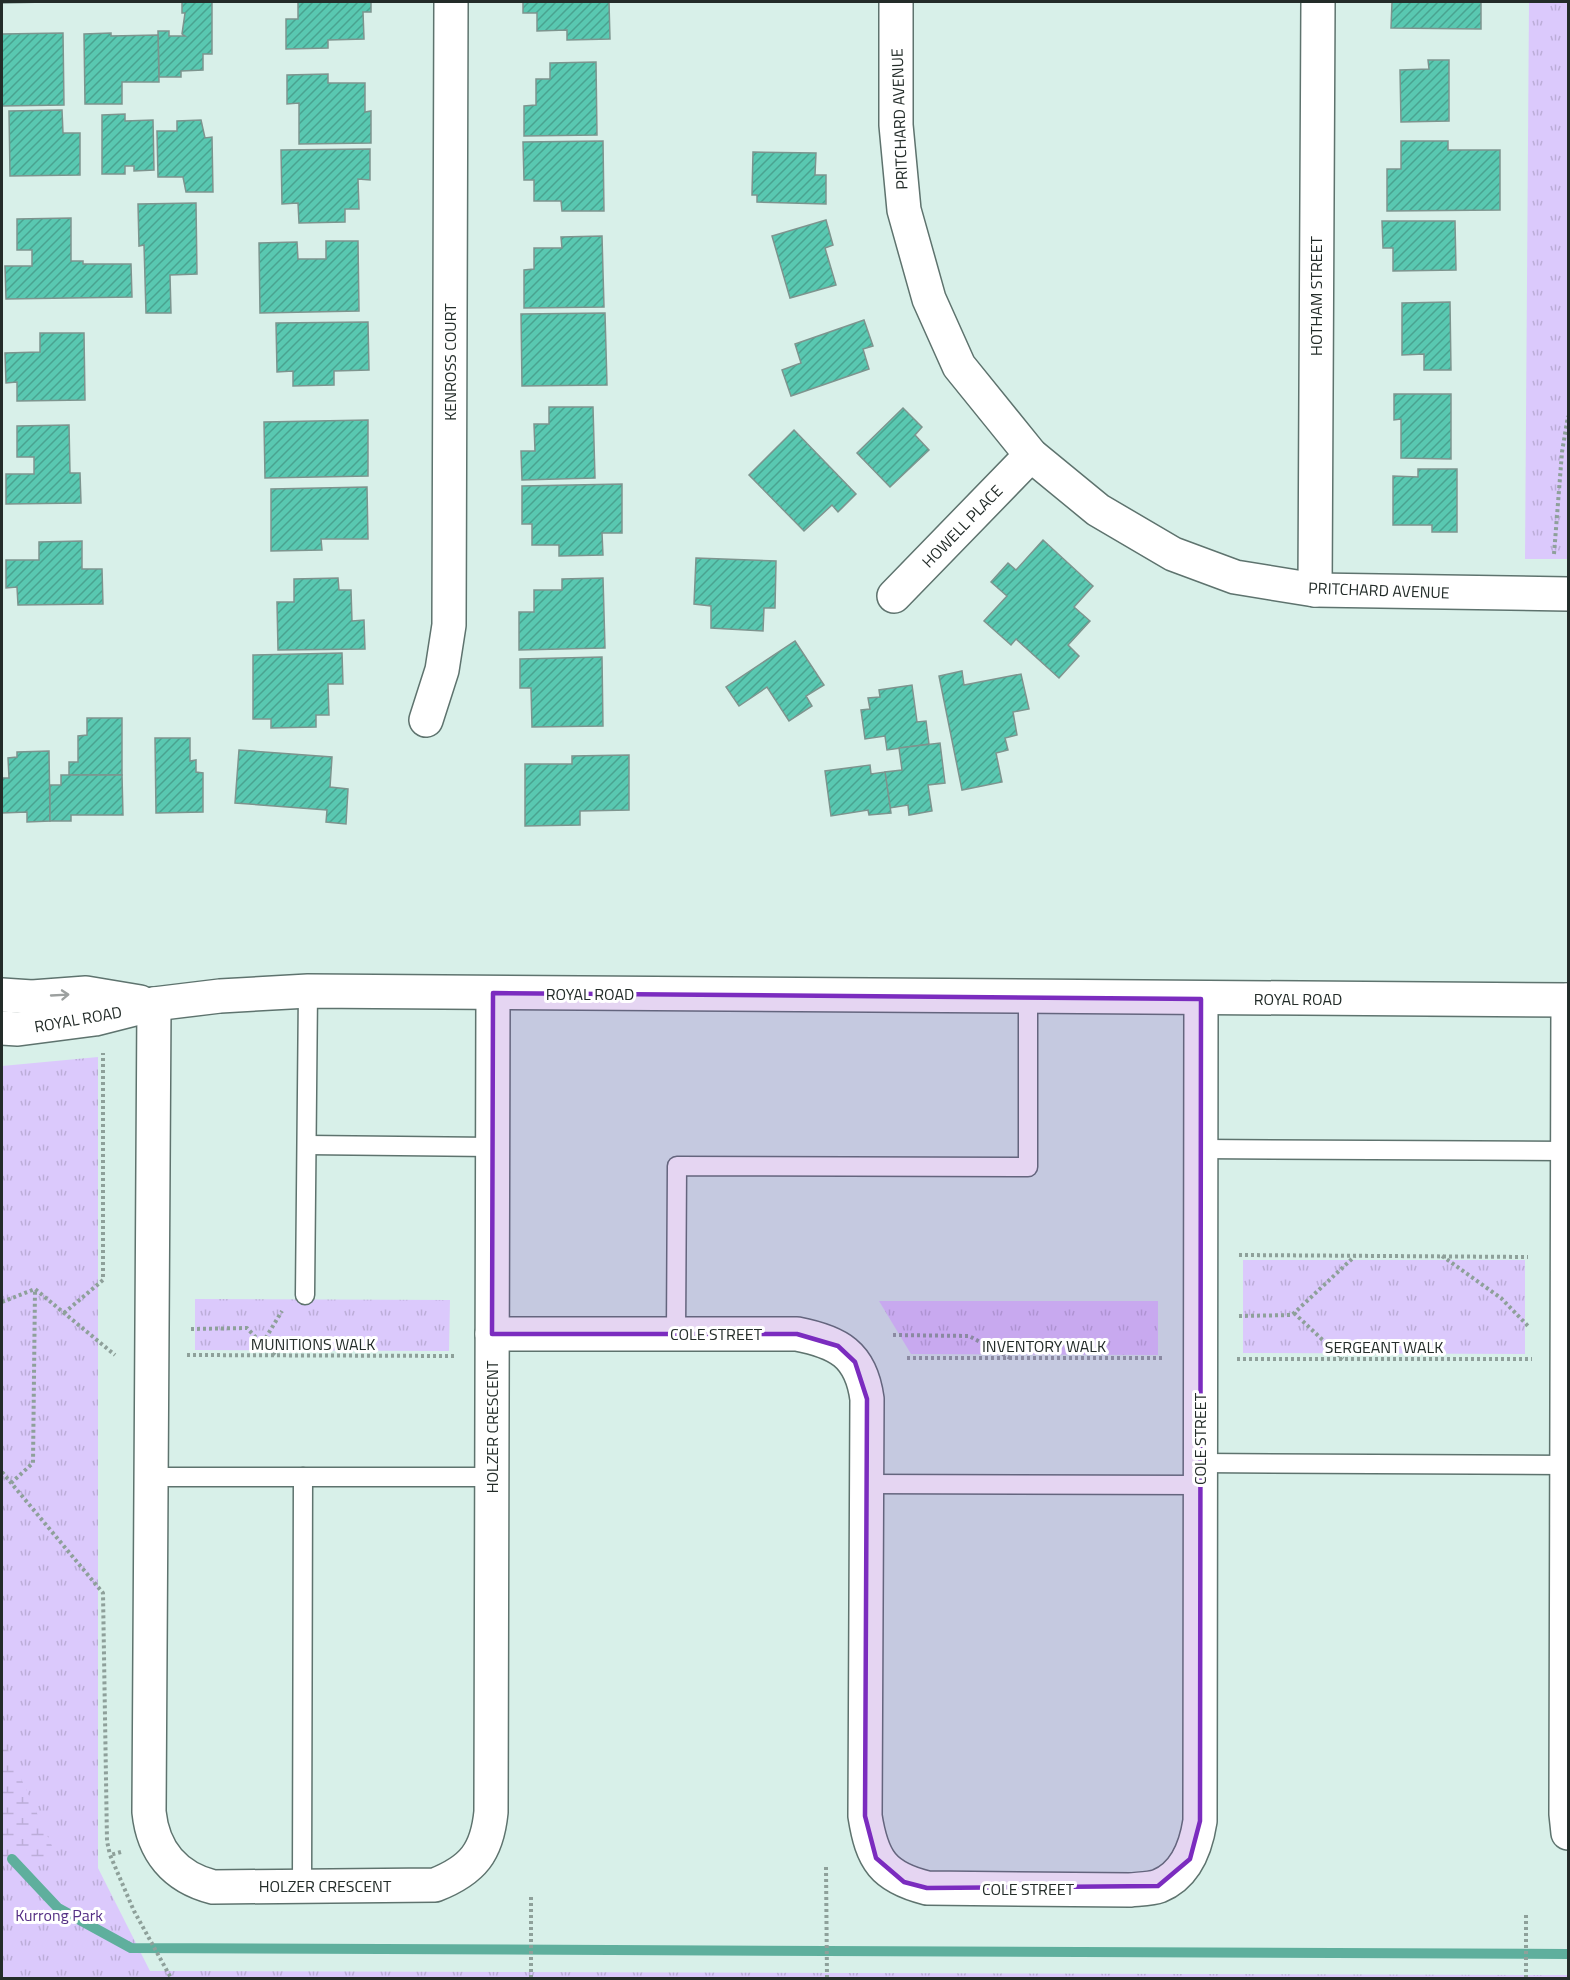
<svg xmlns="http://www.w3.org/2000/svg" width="1570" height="1980" viewBox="0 0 1570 1980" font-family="'Titillium Web',sans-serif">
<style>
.grass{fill:url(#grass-tufts)}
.wetland{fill:url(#wetland-marsh)}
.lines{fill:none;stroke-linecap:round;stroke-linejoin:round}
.stream{stroke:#5faf9d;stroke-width:10}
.building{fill:url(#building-hatch);stroke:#7d948e;stroke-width:1.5}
.service-casing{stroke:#5e736e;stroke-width:21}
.minor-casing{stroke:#5e736e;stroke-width:36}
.path{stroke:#8ea09a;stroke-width:4;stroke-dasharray:3 3;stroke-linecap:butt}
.service{stroke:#fff;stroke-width:18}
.minor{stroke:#fff;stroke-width:33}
.oneway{stroke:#9ca09f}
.marked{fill:#7b2cbf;fill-opacity:0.2;stroke:#7b2cbf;stroke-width:4.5;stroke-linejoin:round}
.labels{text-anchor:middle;stroke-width:6;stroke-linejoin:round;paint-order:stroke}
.street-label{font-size:16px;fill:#232c29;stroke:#fff}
.park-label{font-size:16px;fill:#553085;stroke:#fff}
</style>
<defs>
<pattern id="grass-tufts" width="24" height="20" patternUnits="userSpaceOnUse" patternTransform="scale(1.5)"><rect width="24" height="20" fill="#dbc9fc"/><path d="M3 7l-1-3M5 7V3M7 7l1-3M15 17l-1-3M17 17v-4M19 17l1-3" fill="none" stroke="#bcadd8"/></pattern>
<pattern id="wetland-marsh" width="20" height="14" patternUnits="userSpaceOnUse" patternTransform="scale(1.5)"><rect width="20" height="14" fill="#dbc9fc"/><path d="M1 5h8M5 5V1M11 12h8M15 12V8" fill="none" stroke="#bcadd8"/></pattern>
<pattern id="building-hatch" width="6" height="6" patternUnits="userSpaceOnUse" patternTransform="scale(1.5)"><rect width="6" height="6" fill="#59c8b1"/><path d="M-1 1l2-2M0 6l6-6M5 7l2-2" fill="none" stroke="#49a390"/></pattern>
</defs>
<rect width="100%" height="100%" fill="#d8f0e9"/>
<g class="grass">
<path d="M1529,2h39v557h-43z"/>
<path d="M98,1057v811l52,103 1418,4v3h-1566v-912z"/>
<path d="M1243,1260h282v94l-282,-1z"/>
<path d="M195,1299l255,1 -1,51 -254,-1z"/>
<path d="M879,1301h279v54l-247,-1z"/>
</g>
<path class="wetland" d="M2,1737l56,122h-56z"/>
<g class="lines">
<path class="stream" d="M12,1859l46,49 73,40 1437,6"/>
</g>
<g class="building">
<path d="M2,2h44l-44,1z"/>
<path d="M182,2h30v52h-9v16l-22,1v6h-22l-1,-46h11v5h16l-3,-2 3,-21h-3z"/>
<path d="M298,2h73v10h-8l1,27 -36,1v8l-42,1v-30h12z"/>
<path d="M523,2h86l1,37 -43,1v-10l-30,1v-18h-14z"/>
<path d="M1392,2h89v27l-90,-1z"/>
<path d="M63,33l1,72 -62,1v-72z"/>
<path d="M111,33v3l47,-1 1,47h-37v22h-37l-1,-70z"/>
<path d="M1428,60h21v61l-48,1 -1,-52 29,-1z"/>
<path d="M596,62l1,73 -73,1v-30l12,-1v-26h14v-16z"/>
<path d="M328,74v9h37v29l6,-1v32l-72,1v-41l-12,1v-29z"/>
<path d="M62,110l1,23h17v42l-70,1 -1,-65z"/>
<path d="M125,114v7l28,-1 1,50 -20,1v-5h-9v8h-23v-59z"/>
<path d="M201,120l4,18 7,-1 1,55h-27l-3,-15h-25l-1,-46h20v-10z"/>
<path d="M603,141l1,70h-42l-1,-10h-27v-21h-10l-1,-38z"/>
<path d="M1401,141h47v9h52v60l-113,1v-42h14z"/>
<path d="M370,149v31l-12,-1 1,30h-14v13l-46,1 -1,-20 -16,1 -1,-54z"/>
<path d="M753,152l63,1 -1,22h11v29l-69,-2v-7h-5z"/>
<path d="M196,203l1,71 -27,1 1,38h-25l-2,-68 -5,1 -1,-42z"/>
<path d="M71,218v43h12v3h48l1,33 -126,2 -1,-33h27v-16h-15v-31z"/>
<path d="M826,220l7,25 -8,3 11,37 -46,13 -18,-62z"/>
<path d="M1382,221h73l1,49 -63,1v-23h-10z"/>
<path d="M602,236l2,71 -80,1v-38l10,-1v-21h28l-1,-11z"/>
<path d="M326,241h32l1,70 -99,2 -1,-70 38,-1 1,17h28z"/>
<path d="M1450,302l1,68h-27v-16l-22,1v-52z"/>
<path d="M605,313l2,72 -85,1 -1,-72z"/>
<path d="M864,320l9,26 -10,3 6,20 -78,27 -9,-26 19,-7 -6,-19z"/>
<path d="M368,322l1,48 -35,1v14l-41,1v-15l-16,1 -1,-49z"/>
<path d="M40,333h44l1,67 -68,1v-19l-11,1 -1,-30 35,-1z"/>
<path d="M1394,394h57v65l-50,-1v-39l-7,1z"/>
<path d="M549,407h44l2,71 -73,2 -1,-29h14l-1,-27h15z"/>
<path d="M903,408l19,19 -7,8 14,15 -39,37 -33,-34z"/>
<path d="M368,420v56l-103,2 -1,-56z"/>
<path d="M69,425l1,48h10l1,30 -75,1v-30h28v-17h-17v-31z"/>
<path d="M794,430l62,64 -18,18 -6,-7 -28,26 -55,-56z"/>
<path d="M1418,469h39v63h-25v-7h-39v-49l25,1z"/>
<path d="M622,484v49h-20l1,22 -44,1v-11h-27v-21h-10v-38z"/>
<path d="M367,487l1,52h-47l1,11 -51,1v-62z"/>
<path d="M1043,540l50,46 -19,21 16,14 -22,24 11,11 -20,22 -43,-39 -5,6 -27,-24 23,-25 -16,-14 17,-19 8,7z"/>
<path d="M82,541v28h20l1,35 -85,1 -1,-18 -11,1v-28h33v-18z"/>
<path d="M696,558l80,3 -1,47h-11l-1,23 -52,-3v-22l-17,-2z"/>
<path d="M338,578l1,12h12l1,31 12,-1 1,29 -87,1 -1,-48h17v-23z"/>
<path d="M603,578l2,70 -86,2v-38h15v-22h28v-11z"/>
<path d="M795,641l29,44 -18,11 6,10 -23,15 -22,-34 -28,19 -13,-19z"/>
<path d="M342,653l1,31h-15l1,31h-13v12l-45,1v-9h-18v-64z"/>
<path d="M602,657l1,69 -71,1 -1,-39h-11v-29z"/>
<path d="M962,671l2,14 57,-11 8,35 -16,3 4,23 -12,3 3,12 -12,3 6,29 -40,8 -23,-114z"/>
<path d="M912,685l5,37 9,-1 3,23 -42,6 -2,-14 -20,3 -4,-29 9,-1 -2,-11 12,-1 -1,-7z"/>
<path d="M87,718h35v57h-53v-13h9v-26l9,-1z"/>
<path d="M155,738h35v23l6,-1v12l7,1v39l-47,1z"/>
<path d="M940,743l5,40 -17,2 4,26 -23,4 -1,-10 -18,3 -5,-36 17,-2 -3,-22z"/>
<path d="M239,750l93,7 -2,30 18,2 -2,35 -20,-2 1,-12 -92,-7z"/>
<path d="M49,751l1,70 -23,1v-10l-25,1v-35h7l-1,-20 9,-1v-5z"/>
<path d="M629,755v55l-49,1v14l-55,1v-62h47v-8z"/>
<path d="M870,765l1,9 14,-2 6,41 -22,2 -1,-5 -37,6 -6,-45z"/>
<path d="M61,775h61l1,40h-52v6h-21v-36h11z"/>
</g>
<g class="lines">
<defs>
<g id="service">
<path d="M307,1145l185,2"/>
<path d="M1201,1149l367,2"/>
<path d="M305,1295l3,-304"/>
<path d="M676,1334l1,-168 351,1v-170"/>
<path d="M1200,1463l367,2"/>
<path d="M153,1477h339"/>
<path d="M867,1484l333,1"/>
<path d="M302,1886l1,-409"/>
</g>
<g id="minor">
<path d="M896,2v123l8,85 25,89 30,67 72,89 67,55 75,44 62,23 80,13 253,4"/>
<path d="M1315,590l3,-588"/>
<path d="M894,596l137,-141"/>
<path d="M426,720l16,-50 7,-45 2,-623"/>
<path d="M2,995l30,2 54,-4 54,9"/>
<path d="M1568,1000l-2,814 2,19"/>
<path d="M154,1004l-5,808c4,39 25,65 64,75l222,-2c38,-15 52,-33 56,-73l2,-819"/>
<path d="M2,1028l16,1 77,-10 59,-15 66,-8 88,-5 1260,9"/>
<path d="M492,1334h305c41,8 64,20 70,65l-2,417c7,44 18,61 62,72l203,2c9,-1 21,-1 29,-4 27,-11 37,-39 41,-65l1,-822"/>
</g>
</defs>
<use href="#service" class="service-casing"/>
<use href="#minor" class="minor-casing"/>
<g class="path">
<path d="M1554,554l8,-102 6,-36"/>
<path d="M1239,1255l289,2"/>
<path d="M1442,1256l59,42 27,28"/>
<path d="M2,1302l33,-13 80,66"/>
<path d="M64,1313l39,-33v-227"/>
<path d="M1294,1313l49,46"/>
<path d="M1239,1316l53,-1 63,-59"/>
<path d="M191,1329l56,-1 15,16"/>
<path d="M893,1335l76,1 41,22"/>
<path d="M187,1355l267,1"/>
<path d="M275,1355l-13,-11 20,-33"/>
<path d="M907,1358h258"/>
<path d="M1237,1359h295"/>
<path d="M2,1472l101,121 4,248 3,14"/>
<path d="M11,1483l22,-20 2,-174"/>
<path d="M121,1852l-11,3 24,56 37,67"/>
<path d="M826,1867l1,111"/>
<path d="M531,1978v-83"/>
<path d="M1526,1978v-63"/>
</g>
<use href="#service" class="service"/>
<use href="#minor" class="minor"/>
</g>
<defs><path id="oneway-shaft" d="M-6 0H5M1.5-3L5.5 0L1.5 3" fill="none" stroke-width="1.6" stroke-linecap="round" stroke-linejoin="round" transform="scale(1.5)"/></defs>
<use class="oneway" href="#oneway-shaft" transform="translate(60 995) rotate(-3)"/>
<path class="marked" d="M493,993l708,6 -1,822 -10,38 -32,27 -231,2 -23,-6 -28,-24 -11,-42 2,-417 -12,-37 -17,-16 -41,-12h-305z"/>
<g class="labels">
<g class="street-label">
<text transform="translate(899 119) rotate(-92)" y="6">PRITCHARD AVENUE</text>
<text transform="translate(1316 296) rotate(-90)" y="6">HOTHAM STREET</text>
<text transform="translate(450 362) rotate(-90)" y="6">KENROSS COURT</text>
<text transform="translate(962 526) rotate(-46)" y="6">HOWELL PLACE</text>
<text transform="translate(1379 590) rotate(2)" y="6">PRITCHARD AVENUE</text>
<text x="590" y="1000">ROYAL ROAD</text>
<text x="1298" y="1005">ROYAL ROAD</text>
<text transform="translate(78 1019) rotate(-10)" y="6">ROYAL ROAD</text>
<text x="716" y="1340">COLE STREET</text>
<text x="313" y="1350">MUNITIONS WALK</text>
<text x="1044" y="1352">INVENTORY WALK</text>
<text x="1384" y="1353">SERGEANT WALK</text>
<text transform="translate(492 1427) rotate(-90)" y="6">HOLZER CRESCENT</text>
<text transform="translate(1200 1439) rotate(-90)" y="6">COLE STREET</text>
<text x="325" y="1892">HOLZER CRESCENT</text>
<text x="1028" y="1895">COLE STREET</text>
</g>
<g class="park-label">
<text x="59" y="1921">Kurrong Park</text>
</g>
</g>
<rect width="1570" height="1980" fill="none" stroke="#232c29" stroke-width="6"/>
</svg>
